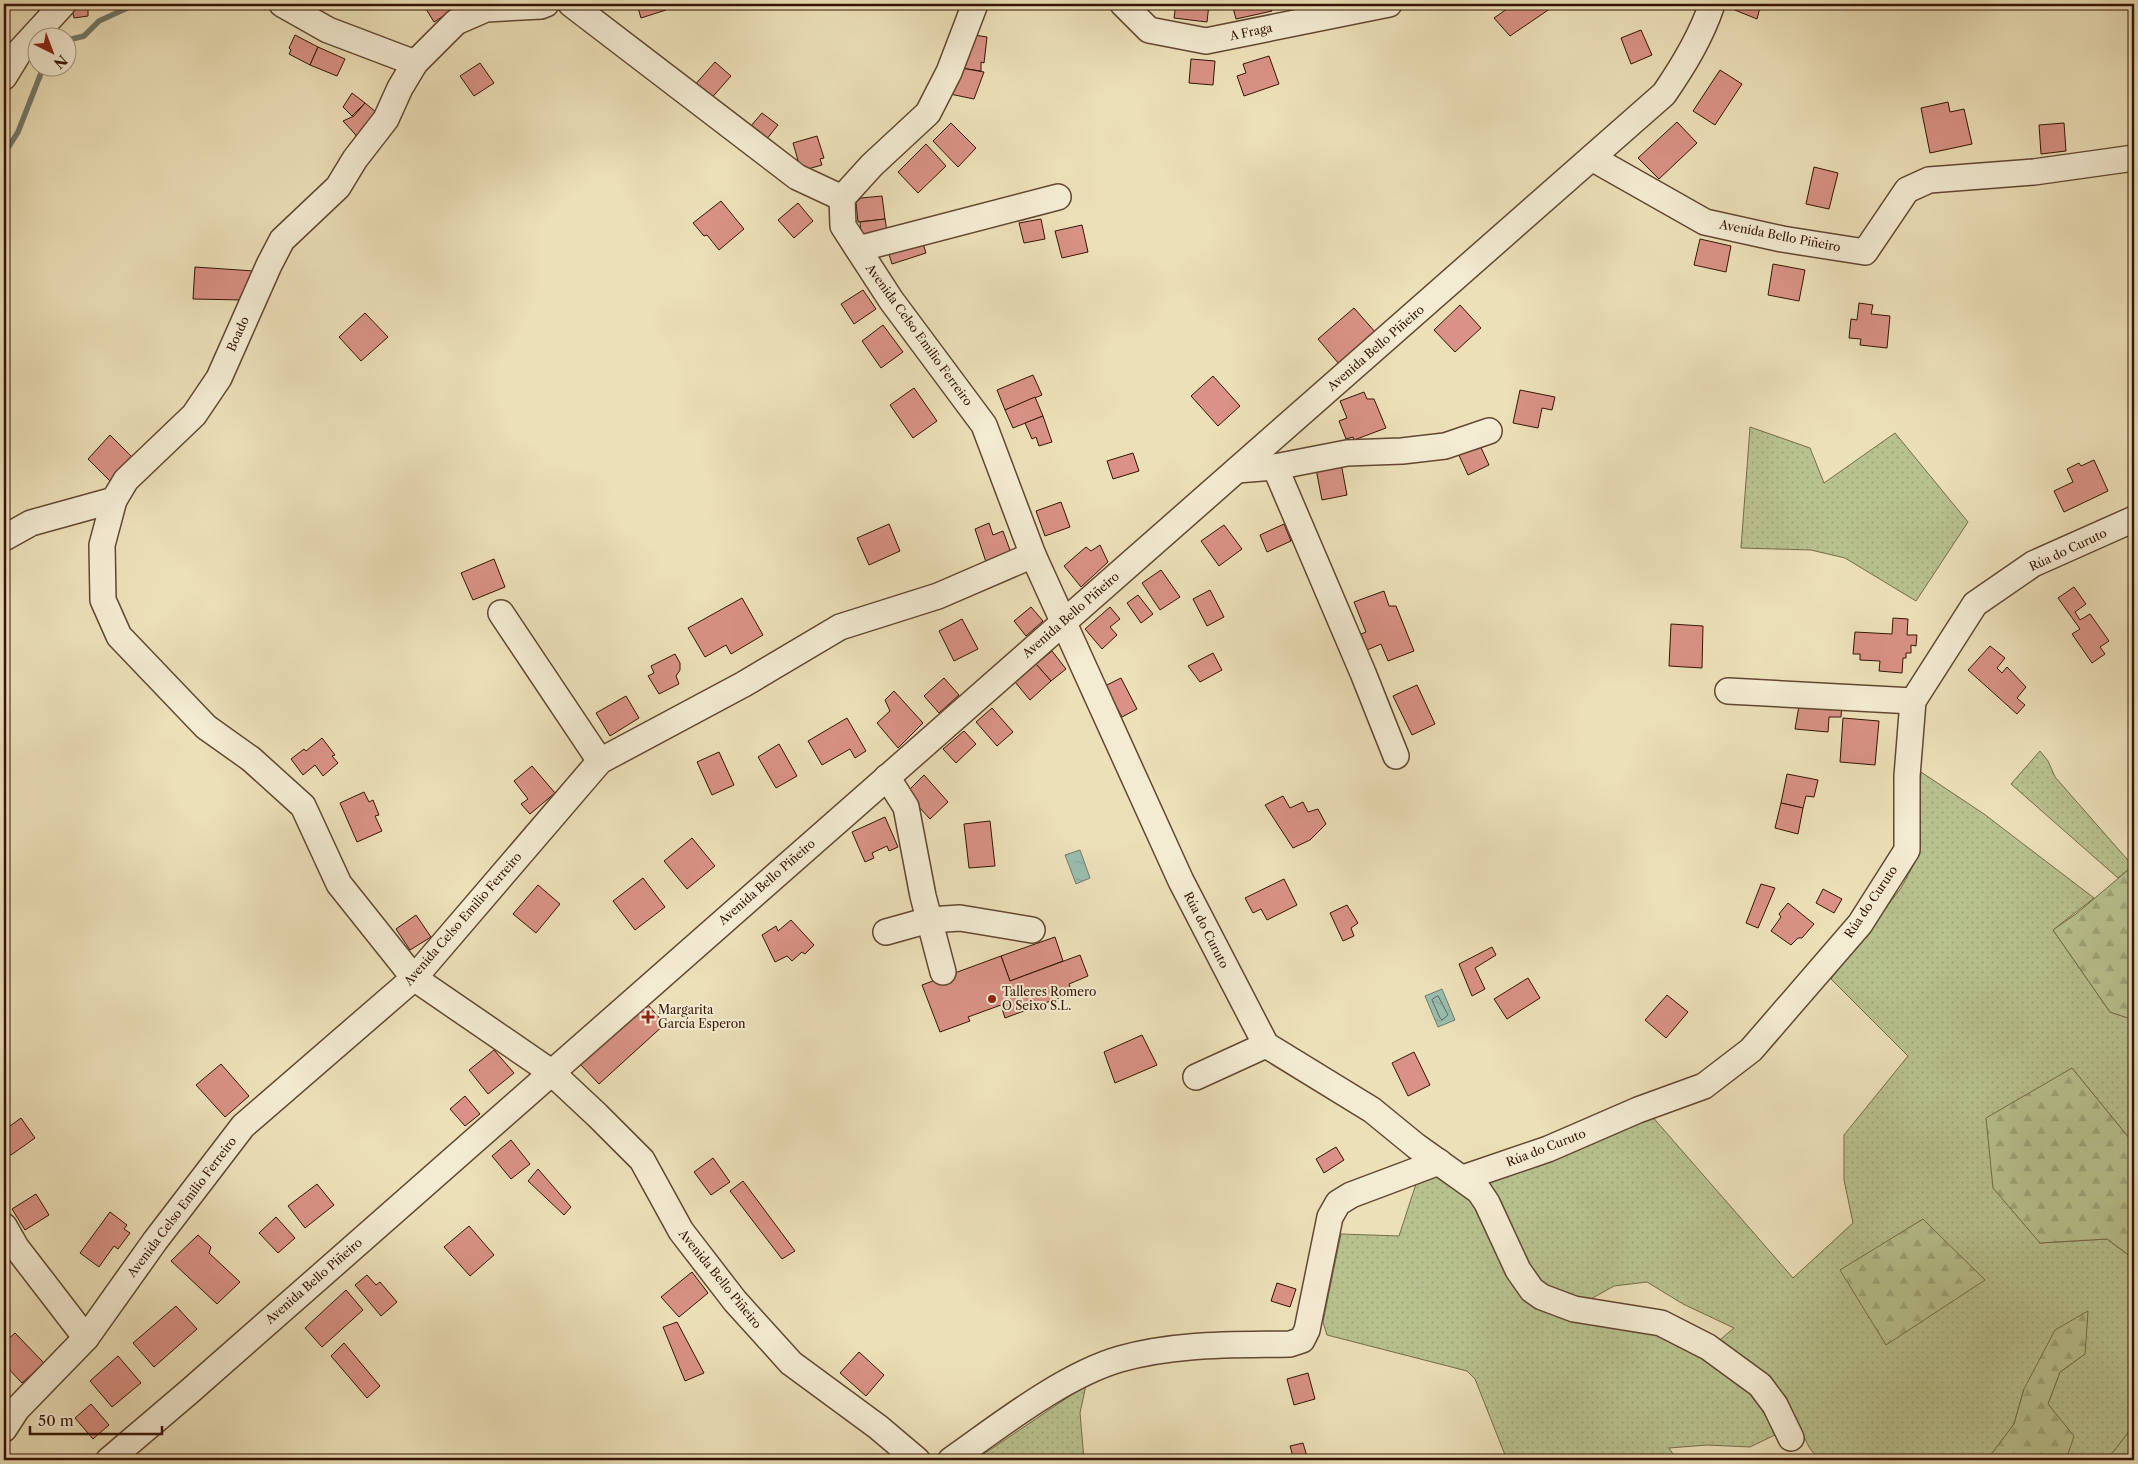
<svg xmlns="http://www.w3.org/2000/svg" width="2138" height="1464" viewBox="0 0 2138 1464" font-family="'Libre Caslon Text',serif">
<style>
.grass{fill:url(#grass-dots);stroke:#766b4a}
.forest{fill:url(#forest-firs);stroke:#766b4a}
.water{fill:url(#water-ripples);stroke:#71796a}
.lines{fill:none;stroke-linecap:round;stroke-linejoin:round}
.shore{stroke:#666859;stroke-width:1}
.stream{stroke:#71796a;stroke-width:5.5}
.building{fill:#d99285;stroke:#341404}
.minor-casing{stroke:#624731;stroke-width:28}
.minor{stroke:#f3ebd2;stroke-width:25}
.poi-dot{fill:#8f2418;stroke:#f3ebd2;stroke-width:2}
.labels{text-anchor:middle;stroke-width:4;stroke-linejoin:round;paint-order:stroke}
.street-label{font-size:12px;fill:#341404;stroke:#f3ebd2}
.poi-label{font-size:12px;fill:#341404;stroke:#f3ebd2;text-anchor:start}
</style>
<defs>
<pattern id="grass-dots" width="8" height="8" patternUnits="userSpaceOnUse" patternTransform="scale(1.25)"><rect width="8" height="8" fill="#b8c28f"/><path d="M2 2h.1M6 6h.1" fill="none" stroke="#9fa67a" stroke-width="1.8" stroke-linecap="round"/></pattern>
<pattern id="forest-firs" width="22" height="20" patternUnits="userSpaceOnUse" patternTransform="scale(1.25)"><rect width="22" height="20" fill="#b8c28f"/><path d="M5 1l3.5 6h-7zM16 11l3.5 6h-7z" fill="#9fa67a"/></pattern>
<pattern id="water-ripples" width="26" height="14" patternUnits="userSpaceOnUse" patternTransform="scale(1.25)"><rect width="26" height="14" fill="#99bdae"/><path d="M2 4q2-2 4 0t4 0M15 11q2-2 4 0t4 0" fill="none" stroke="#84a294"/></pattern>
</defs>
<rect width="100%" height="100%" fill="#ece0b9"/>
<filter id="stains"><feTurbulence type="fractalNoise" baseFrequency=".004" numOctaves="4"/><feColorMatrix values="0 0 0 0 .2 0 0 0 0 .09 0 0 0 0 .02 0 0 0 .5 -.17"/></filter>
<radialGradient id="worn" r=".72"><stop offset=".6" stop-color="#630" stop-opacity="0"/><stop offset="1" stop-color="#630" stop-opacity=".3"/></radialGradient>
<g class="grass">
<path d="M1750,427l60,21 14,35 71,-50 73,89 -52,79 -71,-43 -34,-8 -70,-2z"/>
<path d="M2040,751l8,10 7,16 78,89 -15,12 -107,-94z"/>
<path d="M1921,772l63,42 110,84 -41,32 57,82 24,8v124l-62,-76 -33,175 68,-4 27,20v166l-27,35h-41l7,-24 -25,-32 12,-32 25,-18 -61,35 -10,35 -27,36h-168l-10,-13 -22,-45 -72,-58 19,-16 -51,-24 -36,-22 -33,4 -25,14 -44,-6 -64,-109 56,-19 77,-37 36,-15 143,164 60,-55 -9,-43v-45l64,-79 -77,-77 70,-91 13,-24 4,-27z"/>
<path d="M1433,1175l23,5 18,13 41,83 150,58 85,53 31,45 -31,15 -43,-2 -38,3 8,12h-170l-32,-81 -8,-8 -140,-36 -4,-13 18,-88 58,2 17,-52z"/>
<path d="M1086,1385l-6,28 4,47h-109z"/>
</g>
<g class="forest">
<path d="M2134,865v155l-24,-8 -57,-82 23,-16z"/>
<path d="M2072,1068l62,76v115l-27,-20 -67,4 -47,-55 -7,-70z"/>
<path d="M1923,1219l62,61 -99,65 -46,-75z"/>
<path d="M2088,1311l-3,43 -25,18 -12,32 26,32 -8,24h-79l27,-36 10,-35 31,-59z"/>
<path d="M2134,1425v35h-27z"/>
</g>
<g class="water">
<path d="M1080,850l10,28 -14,6 -11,-29z"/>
<path d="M1442,989l13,31 -17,7 -13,-31z"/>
</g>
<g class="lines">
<path class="shore" d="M1438,996l10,19 -6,5 -2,-2 -8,-18z"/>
<g class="stream">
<path d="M68,40l16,-4 15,-15 37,-17"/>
<path d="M4,154l14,-22 25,-64"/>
</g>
</g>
<g class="building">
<path d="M71,4h21l-4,3v9l-14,2z"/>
<path d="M423,4h26l4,6 -19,12z"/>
<path d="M637,4h27l2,6 -25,8z"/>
<path d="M1176,4h33l-2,18 -33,-4z"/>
<path d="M1232,4h38l2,7 -36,8z"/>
<path d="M1514,4h43l-47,32 -16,-18z"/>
<path d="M1726,4h35l-4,15 -32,-13z"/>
<path d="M1641,30l11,25 -21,9 -10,-26z"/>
<path d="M968,34l19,3 -3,26 -3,-1v9l-20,-3z"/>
<path d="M295,35l23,12 -8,18 -21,-11 2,-4 -2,-2z"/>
<path d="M318,47l27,12 -8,17 -27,-11z"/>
<path d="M1269,56l10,28 -35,12 -7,-20 9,-3 -3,-9z"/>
<path d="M1191,59l24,2 -2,24 -24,-2z"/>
<path d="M715,62l16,14 -22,25 -16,-14z"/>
<path d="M480,63l14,20 -20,13 -14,-20z"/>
<path d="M961,68l23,4 -10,27 -24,-5z"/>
<path d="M1720,70l22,14 -27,41 -22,-14z"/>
<path d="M352,93l13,10 -13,13 -9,-9z"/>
<path d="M1948,102l2,10 14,-3 8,35 -42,9 -9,-45z"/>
<path d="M365,103l17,14 -23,25 -4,-8 -12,-13 11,-5z"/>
<path d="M762,113l16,12 -12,15 -16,-13z"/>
<path d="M1677,122l20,21 -38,36 -21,-21z"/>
<path d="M951,123l25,25 -18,19 -25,-26z"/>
<path d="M2064,123l2,28 -25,3 -2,-29z"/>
<path d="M817,136l7,22 -4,1 2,6 -21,6 -8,-28z"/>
<path d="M926,144l20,22 -28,27 -20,-21z"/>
<path d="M1814,167l24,6 -9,36 -23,-5z"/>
<path d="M882,196l3,23 -27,3 -2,-19 5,-5z"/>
<path d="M721,201l23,28 -25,21 -12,-15 -3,1 -11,-13z"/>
<path d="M798,203l15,18 -19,17 -16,-18z"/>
<path d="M885,219l3,18 -26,7 -2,-22z"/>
<path d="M1041,219l4,20 -21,4 -5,-20z"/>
<path d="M1082,225l6,27 -26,6 -7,-27z"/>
<path d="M920,234l6,19 -34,11 -6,-19z"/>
<path d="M1700,239l31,7 -5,26 -32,-7z"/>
<path d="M1773,264l32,6 -6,31 -31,-6z"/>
<path d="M195,267l59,4 -11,29 -50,-1z"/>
<path d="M863,290l13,19 -22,15 -13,-20z"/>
<path d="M1859,303l14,2 -2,9 19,2 -3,32 -27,-3 1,-6 -12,-1 2,-19 6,1z"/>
<path d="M1460,305l21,23 -26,24 -21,-22z"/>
<path d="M1354,308l22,25 -37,31 -21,-25z"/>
<path d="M365,313l23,24 -27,24 -22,-24z"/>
<path d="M883,325l20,27 -22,16 -19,-27z"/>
<path d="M1033,375l9,20 -37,15 -8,-20z"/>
<path d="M1213,376l27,30 -22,20 -27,-30z"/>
<path d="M914,388l23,33 -24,17 -23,-33z"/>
<path d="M1520,390l35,7 -3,13 -10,-2 -4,20 -25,-5z"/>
<path d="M1364,392l3,7h7l12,29 -32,12 -1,-3 -7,2 -7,-18 8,-3 -7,-17z"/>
<path d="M1035,397l8,19 -30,12 -8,-18z"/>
<path d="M1043,416l9,26 -13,4 -3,-9 -4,2 -7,-16z"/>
<path d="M110,435l24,24 -23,23 -23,-23z"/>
<path d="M1478,441l11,24 -21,10 -11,-24z"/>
<path d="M1133,453l6,18 -26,8 -6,-18z"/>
<path d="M2094,460l14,31 -44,21 -10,-21 19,-9 -6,-13 12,-6 2,3z"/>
<path d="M1341,463l6,32 -25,5 -6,-31z"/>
<path d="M1061,502l9,25 -25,9 -9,-25z"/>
<path d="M989,523l4,12 10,-4 8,22 -25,9 -11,-33z"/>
<path d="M889,524l11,27 -31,14 -12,-27z"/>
<path d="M1284,524l7,17 -24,11 -7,-17z"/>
<path d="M1224,525l18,24 -23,17 -18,-25z"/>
<path d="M1100,545l8,17 -27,25 -17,-21 22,-19 5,4z"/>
<path d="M494,559l11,28 -32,13 -12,-27z"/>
<path d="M1161,570l19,27 -20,13 -18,-27z"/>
<path d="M2074,587l12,17 -11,8 5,8 10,-6 19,27 -9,6 5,7 -13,9 -20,-29 8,-5 -22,-31z"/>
<path d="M1210,590l14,27 -17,9 -14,-27z"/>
<path d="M1384,591l5,15h7l18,45 -26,10 -7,-17 -14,6 -6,-16 5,-2 -12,-30z"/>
<path d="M1138,595l15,19 -12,9 -14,-20z"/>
<path d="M742,598l21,37 -32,19 -5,-9 -21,12 -17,-29z"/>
<path d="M1031,607l12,14 -17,15 -12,-15z"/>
<path d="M1110,607l10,12 -10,8 7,8 -15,14 -17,-20z"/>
<path d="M1893,618l15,1 -1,16h10l-1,11 -5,-1v8h-5v5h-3l-1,15 -23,-2 1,-10 -20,-1v-6h-7l2,-22 37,2z"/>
<path d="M962,619l16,30 -24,12 -15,-30z"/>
<path d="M1671,624l32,2 -1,42 -33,-2z"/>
<path d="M1990,646l15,12 -8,10 5,5 5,-6 19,20 -9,11 8,7 -8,9 -49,-44z"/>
<path d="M1052,651l14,18 -15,12 -15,-17z"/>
<path d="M1213,653l9,17 -22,12 -12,-16z"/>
<path d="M675,654l5,9v7l-4,6 3,8 -20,10 -11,-18 6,-3 -3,-7z"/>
<path d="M1036,664l15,17 -21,19 -15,-18z"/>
<path d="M944,678l15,17 -20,18 -15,-17z"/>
<path d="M1121,678l16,31 -15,8 -17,-31z"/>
<path d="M1417,685l18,39 -23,11 -19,-39z"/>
<path d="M894,691l29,32 -25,25 -21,-25 13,-12 -5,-11z"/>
<path d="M626,696l13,22 -29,18 -14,-23z"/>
<path d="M1800,700l42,3 -1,14h-12l-1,15 -33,-3z"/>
<path d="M992,708l21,24 -16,14 -21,-24z"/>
<path d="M847,718l19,33 -11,7 -5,-9 -28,16 -14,-24z"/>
<path d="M1843,718l36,3 -4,44 -35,-3z"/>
<path d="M964,731l12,13 -20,19 -13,-14z"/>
<path d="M322,738l13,17 -3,1 6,7 -15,13 -8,-11 -12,10 -12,-16 13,-10 2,2z"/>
<path d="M779,744l18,32 -21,12 -18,-31z"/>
<path d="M719,752l15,33 -22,10 -15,-33z"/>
<path d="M532,766l23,27 -25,21 -9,-10 7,-5 -14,-18z"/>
<path d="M1787,774l31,6 -4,17 -8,-1 -3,12 -22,-5z"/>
<path d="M924,775l24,27 -18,17 -24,-26z"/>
<path d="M364,792l5,10 4,-2 6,15 -4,1 7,15 -25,11 -17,-39z"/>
<path d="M1283,796l7,12 13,-6 5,10 10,-3 8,15 -16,16 -17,8 -28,-43z"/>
<path d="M1781,803l22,5 -5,26 -23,-6z"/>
<path d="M885,817l13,30 -9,4 -2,-5 -15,7 2,5 -9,4 -13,-30z"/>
<path d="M990,821l5,45 -26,2 -5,-44z"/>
<path d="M692,838l23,28 -28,23 -23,-28z"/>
<path d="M643,878l22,29 -30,23 -22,-29z"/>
<path d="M1284,879l13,26 -30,15 -6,-11 -8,4 -8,-15z"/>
<path d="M1761,884l14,4 -17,40 -12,-5z"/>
<path d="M538,885l22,19 -24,29 -23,-19z"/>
<path d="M1823,889l19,10 -8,14 -18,-10z"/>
<path d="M1788,903l26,21 -12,14h-4l-7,7 -20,-14 10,-14 -2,-3z"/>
<path d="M1347,905l11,18 -7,5 3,8 -11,5 -13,-28z"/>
<path d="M416,915l15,22 -21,13 -14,-21z"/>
<path d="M791,920l23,25 -9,9 -3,-2 -10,9 -5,-5 -12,6 -13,-27 14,-9 2,5z"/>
<path d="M1055,937l8,24 -53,20 -9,-25z"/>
<path d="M1492,947l4,8 -21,13 10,21 -13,7 -13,-32z"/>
<path d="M1080,955l8,21 -19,8 3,9 -67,25 -4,-13 -33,12 2,4 -30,11 -18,-47 79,-29 9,25z"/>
<path d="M1528,978l12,20 -33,21 -13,-20z"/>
<path d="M1667,995l21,17 -22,26 -21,-18z"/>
<path d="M647,1004l18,20 -66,60 -19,-20z"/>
<path d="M1142,1035l15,30 -42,18 -11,-31z"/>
<path d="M494,1050l20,23 -26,21 -19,-24z"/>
<path d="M1414,1052l16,33 -22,11 -16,-33z"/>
<path d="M221,1064l28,32 -24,21 -29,-32z"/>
<path d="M465,1096l15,18 -15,12 -15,-17z"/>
<path d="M4,1118l6,8 11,-8 14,20 -24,17 -7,-9z"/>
<path d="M511,1140l19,24 -19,15 -19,-23z"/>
<path d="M1336,1147l8,13 -20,13 -8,-14z"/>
<path d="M713,1158l17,24 -19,13 -17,-23z"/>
<path d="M538,1169l33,38 -7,8 -36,-34z"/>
<path d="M743,1181l52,70 -13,8 -52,-68z"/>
<path d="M317,1184l17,21 -29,23 -17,-22z"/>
<path d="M36,1194l13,21 -24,15 -13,-21z"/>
<path d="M110,1212l17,13 -3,4 6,4 -12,16 -4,-3 -15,21 -19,-14z"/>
<path d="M276,1217l19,21 -17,15 -19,-20z"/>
<path d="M469,1226l25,29 -24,21 -26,-29z"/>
<path d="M198,1235l13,12 -2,6 31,29 -23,22 -46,-43z"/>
<path d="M692,1272l16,21 -29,24 -18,-20z"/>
<path d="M367,1275l9,10 4,-3 17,20 -16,14 -26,-31z"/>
<path d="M1277,1283l19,6 -6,18 -19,-6z"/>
<path d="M346,1290l17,20 -41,37 -17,-19z"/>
<path d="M176,1306l21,23 -43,38 -21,-24z"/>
<path d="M677,1322l27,51 -19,8 -22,-54z"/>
<path d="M15,1333l29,30 -22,20 -18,-19v-21z"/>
<path d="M344,1343l36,43 -13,12 -36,-42z"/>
<path d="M859,1352l25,23 -18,21 -26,-23z"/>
<path d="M118,1356l23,27 -29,24 -22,-26z"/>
<path d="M1308,1373l7,26 -21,6 -7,-26z"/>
<path d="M91,1404l18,21 -16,14 -18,-21z"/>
<path d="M1303,1443l5,17h-14l-4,-14z"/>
<path d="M1450,1456l2,4h-13z"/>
</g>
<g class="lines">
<defs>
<g id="minor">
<path d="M282,4l46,26 87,33"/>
<path d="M571,4l226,173 45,21"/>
<path d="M975,4l-26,68 -21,41 -56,52 -30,33 1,28 48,74 93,125 49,130 148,326 85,164 106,65 44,36 63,45 8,12 31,67 14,20 10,7 32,12 87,14 47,24 52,38 15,20 16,33"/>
<path d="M1123,4l26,26 57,11 183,-37"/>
<path d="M4,77l16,-26 43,-47"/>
<path d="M1592,158l113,64 77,17 83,13 42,-62 22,-10 105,-8 100,-14"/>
<path d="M858,249l200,-52"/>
<path d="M1275,467l72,-14 55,-2 43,-5 44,-15"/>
<path d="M1237,470l38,-3 88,206 33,83"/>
<path d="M114,500l-12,45 1,55 16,36 87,91 45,32 52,47 36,78 75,94 137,94 46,43 45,45 39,71 54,70 56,62 87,64 39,33"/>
<path d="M4,538l27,-15 83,-23 12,-20 68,-65 25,-37 50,-113 13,-25 56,-53 17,-28 31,-40 14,-31 15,-25 41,-41 30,-13 55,-3 5,-2"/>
<path d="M501,613l99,148"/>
<path d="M1728,691l185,10"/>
<path d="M887,777l19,30 17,89 20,76"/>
<path d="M886,932l43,-12 31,-2 72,12"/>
<path d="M1196,1077l70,-32"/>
<path d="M1463,1178l85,-29 90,-39 66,-24 47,-36 109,-126 47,-74v-74l6,-75 62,-97 58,-40 101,-45"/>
<path d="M4,1226l12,21 70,91"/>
<path d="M4,1429l13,-20 69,-71 69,-97 88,-115 171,-148 186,-217 144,-77 96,-57 98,-31 95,-41"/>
<path d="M109,1460l81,-69 1474,-1297c20,-29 37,-57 48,-90"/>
<path d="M951,1460c48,-34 113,-85 169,-101 56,-16 113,-14 170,-15l12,-4 5,-10 23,-113 8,-14 13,-8 88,-33"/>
</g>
</defs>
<use href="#minor" class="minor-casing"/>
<use href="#minor" class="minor"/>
</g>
<g class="poi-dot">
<circle cx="992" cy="999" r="5"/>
<path d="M645.5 1009.5h5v5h5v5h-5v5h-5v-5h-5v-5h5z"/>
</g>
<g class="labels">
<g class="street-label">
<text transform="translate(1251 32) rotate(-12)" y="4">A Fraga</text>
<text transform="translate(1780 236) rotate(11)" y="4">Avenida Bello Piñeiro</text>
<text transform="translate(238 334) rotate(-66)" y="4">Boado</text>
<text transform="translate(919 335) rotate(54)" y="4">Avenida Celso Emilio Ferreiro</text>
<text transform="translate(1376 348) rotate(-41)" y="4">Avenida Bello Piñeiro</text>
<text transform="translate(2068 550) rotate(-25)" y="4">Rúa do Curuto</text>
<text transform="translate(1071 615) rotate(-41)" y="4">Avenida Bello Piñeiro</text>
<text transform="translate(767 882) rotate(-41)" y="4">Avenida Bello Piñeiro</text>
<text transform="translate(1871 902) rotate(-56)" y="4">Rúa do Curuto</text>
<text transform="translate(463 919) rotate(-49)" y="4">Avenida Celso Emilio Ferreiro</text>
<text transform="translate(1206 930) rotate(63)" y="4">Rúa do Curuto</text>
<text transform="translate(1546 1148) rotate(-21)" y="4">Rúa do Curuto</text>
<text transform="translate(182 1207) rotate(-53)" y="4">Avenida Celso Emilio Ferreiro</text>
<text transform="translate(720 1279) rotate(51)" y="4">Avenida Bello Piñeiro</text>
<text transform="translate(314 1281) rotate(-41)" y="4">Avenida Bello Piñeiro</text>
</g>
<g class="poi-label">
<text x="1002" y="996">Talleres Romero<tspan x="1002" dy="14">O Seixo S.L.</tspan></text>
<text x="658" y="1014">Margarita<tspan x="658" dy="14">García Esperon</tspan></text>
</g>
</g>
<rect width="2138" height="1464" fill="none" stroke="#ece0b9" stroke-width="20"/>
<rect x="5" y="5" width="2128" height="1454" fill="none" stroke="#341404" stroke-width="2.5"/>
<rect x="10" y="10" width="2118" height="1444" fill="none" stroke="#341404"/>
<g transform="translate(52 52) rotate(138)"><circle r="24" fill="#f3ebd2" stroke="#a79580"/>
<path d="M0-4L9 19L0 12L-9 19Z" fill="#8f2418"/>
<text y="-8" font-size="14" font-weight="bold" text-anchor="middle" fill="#341404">N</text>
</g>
<path d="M30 1426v8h132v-8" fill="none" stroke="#341404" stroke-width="2.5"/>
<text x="38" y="1426" font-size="15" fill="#341404" stroke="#f3ebd2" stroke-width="4" paint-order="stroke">50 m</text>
<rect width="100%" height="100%" filter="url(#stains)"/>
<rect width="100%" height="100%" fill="url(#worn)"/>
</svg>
